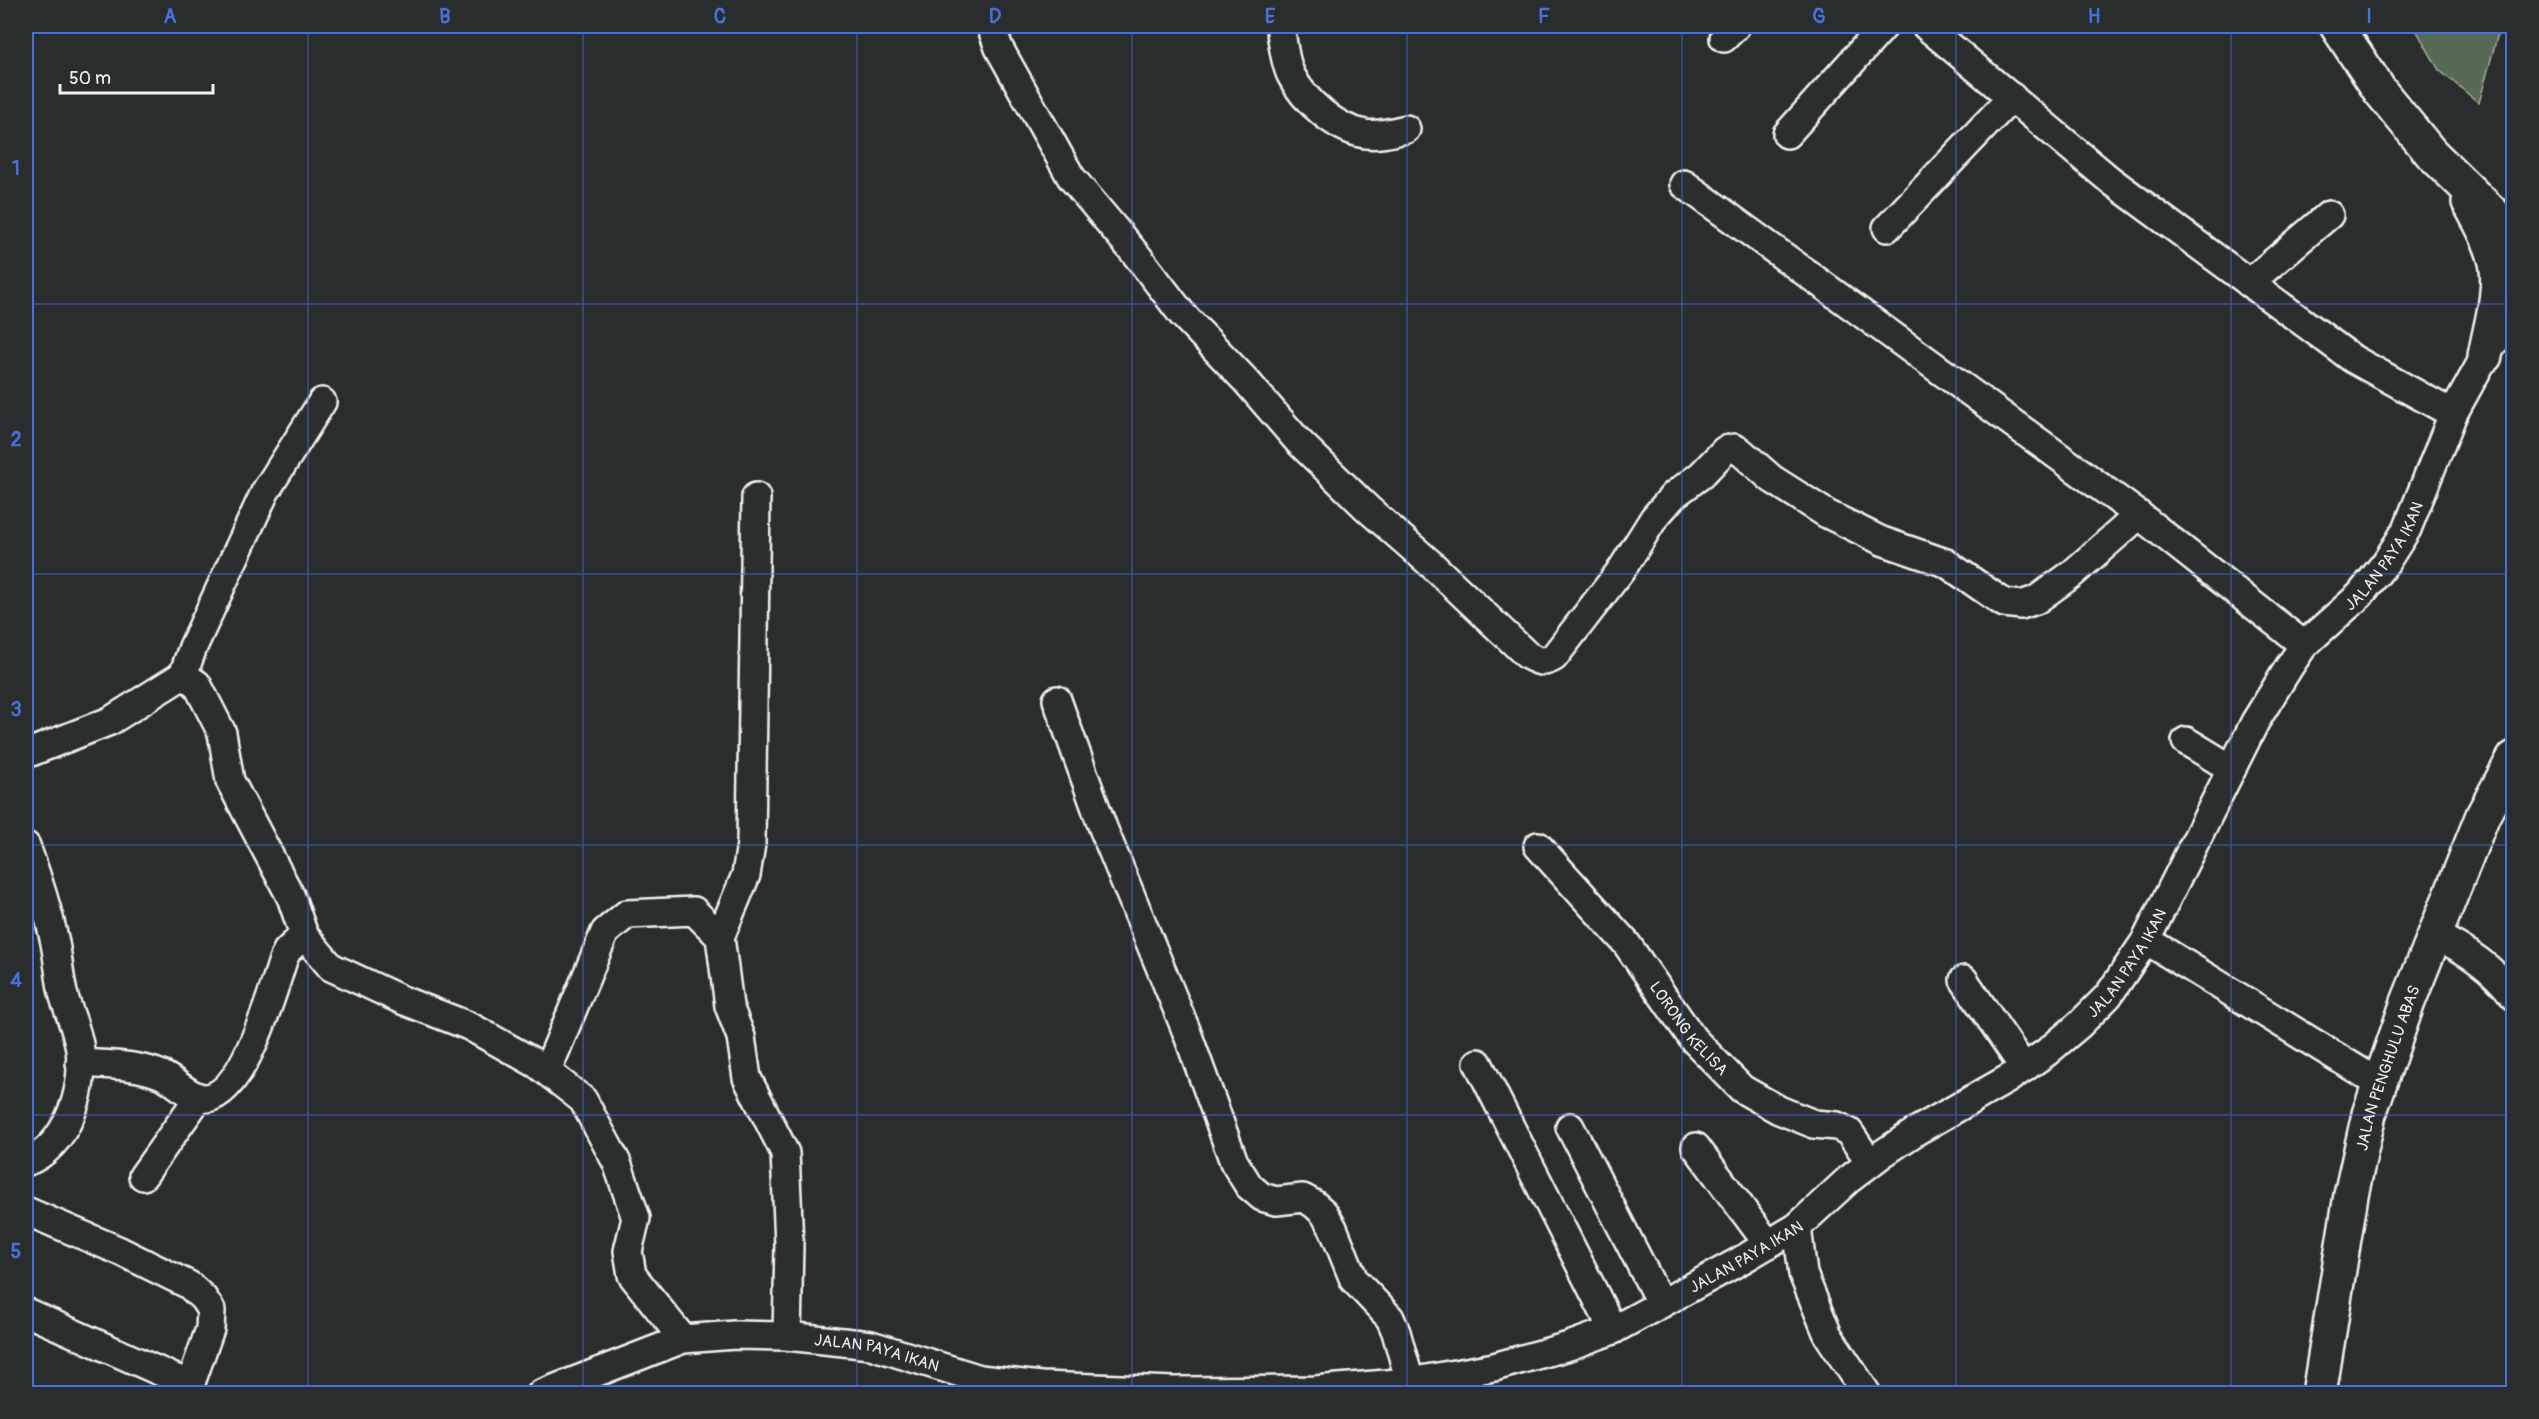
<svg xmlns="http://www.w3.org/2000/svg" width="2539" height="1419" viewBox="0 0 2539 1419" font-family="Pangolin,sans-serif">
<style>
.green{fill:#576a55;stroke:#a6ae9e;stroke-width:1.5}
.lines{fill:none;stroke-linecap:round;stroke-linejoin:round}
.minor-casing{stroke:#f4f1e8;stroke-width:32}
.major-casing{stroke:#f4f1e8;stroke-width:38}
.minor{stroke:#2a2d2e;stroke-width:27}
.major{stroke:#2a2d2e;stroke-width:33}
.grid{fill:none;stroke:#486fdb;stroke-width:1.5;stroke-opacity:0.55}
.labels{text-anchor:middle;stroke-width:4.5;stroke-linejoin:round;paint-order:stroke}
.street-label{font-size:16px;fill:#f4f1e8;stroke:#2a2d2e}
.neatline{fill:none;stroke:#486fdb;stroke-width:2}
.grid-label{font-size:20px;text-anchor:middle;font-weight:bold;fill:#486fdb}
</style>
<rect width="100%" height="100%" fill="#2a2d2e"/>
<filter id="ink" filterUnits="userSpaceOnUse"><feTurbulence type="fractalNoise" baseFrequency=".0167" numOctaves="2"/><feDisplacementMap in="SourceGraphic" scale="12" xChannelSelector="R" yChannelSelector="G"/><feConvolveMatrix kernelMatrix="1 2 1 2 8 2 1 2 1" color-interpolation-filters="sRGB"/></filter>
<g filter="url(#ink)">
<path class="green" d="M2414,26h86l-21,77 -40,-33z"/>
<g class="lines">
<defs>
<g id="minor">
<path d="M991,26l8,22 72,129 68,81 43,56 65,68 51,59 70,68 63,55 96,91c11,6 16,9 27,2l68,-88 32,-51 20,-23 27,-20 24,-25 9,-2 6,3 32,28 55,35 55,27 64,22 58,40 17,2 15,-5 36,-26 67,-59"/>
<path d="M1280,26c3,15 4,35 11,49 13,26 45,54 74,59 14,2 28,-2 41,-5"/>
<path d="M1926,26l184,154 243,179 100,55"/>
<path d="M1724,38l12,-12"/>
<path d="M1787,134l97,-108"/>
<path d="M1684,184l455,331 165,130"/>
<path d="M1887,228l125,-131"/>
<path d="M2249,283l80,-68"/>
<path d="M183,675l10,-28 72,-155 57,-90"/>
<path d="M1057,700l46,128 83,202 48,132 15,24 13,11 14,4 27,-3 11,6 10,9 9,15 21,52 36,38 6,14 14,50"/>
<path d="M2186,741l46,28"/>
<path d="M26,754l84,-33 73,-46 14,9 25,49 8,48 61,116 13,38 27,32 71,33 67,26 68,38 46,36 34,63 19,55 -8,33 4,24 51,64"/>
<path d="M26,846c11,30 21,61 28,92 4,18 5,37 9,55 5,19 15,38 17,57 6,40 -14,98 -54,112"/>
<path id="s1" d="M1538,846l88,97 67,96 49,50 37,21 35,14 23,2 12,6 21,31"/>
<path d="M2435,935c32,16 57,32 79,61"/>
<path d="M720,937l26,-62 5,-31 5,-347"/>
<path d="M2146,940l233,143"/>
<path d="M1964,980l60,88"/>
<path d="M80,1063c27,2 57,1 82,12 14,6 30,25 45,23 37,-5 66,-107 76,-138l4,-9 17,-16"/>
<path d="M1478,1063l135,267"/>
<path d="M547,1071l58,-139 22,-18 67,-3 26,26 9,69 12,31 6,41 38,75 4,91 -2,92"/>
<path d="M1570,1127l91,177"/>
<path d="M1696,1147l72,97"/>
<path d="M143,1176l56,-79"/>
<path d="M26,1211l94,40 69,34 14,13 8,12 -1,19 -23,65"/>
<path d="M1797,1227l6,47 25,61 39,59"/>
<path d="M26,1312l164,73"/>
<path id="s2" d="M541,1394l142,-55 52,-4 52,1 84,9 109,34 61,7 133,5 141,-1 95,-8 84,-15 75,-21 44,-16 125,-68 59,-35 51,-47 34,-26 36,-24 90,-51 39,-27 32,-27 29,-29 38,-56 109,-218 34,-55 15,-22 56,-50 26,-33 21,-33 46,-115 32,-58 29,-42"/>
</g>
<g id="major">
<path d="M2337,26l43,65 51,62 83,81"/>
<path d="M2469,202c10,18 22,39 27,60 6,30 -6,65 -11,94"/>
<path id="s3" d="M2319,1394l32,-199 18,-81 39,-112 75,-187 31,-57"/>
</g>
</defs>
<use href="#minor" class="minor-casing"/>
<use href="#major" class="major-casing"/>
<use href="#minor" class="minor"/>
<use href="#major" class="major"/>
</g>
</g>
<path class="grid" d="M308,26v1368M583,26v1368M857,26v1368M1132,26v1368M1407,26v1368M1682,26v1368M1956,26v1368M2231,26v1368M26,304h2488M26,574h2488M26,845h2488M26,1115h2488"/>
<g class="labels">
<g class="street-label">
<text dy="6" stroke="none"><textPath href="#s2" startOffset="2220">JALAN PAYA IKAN</textPath></text>
<text dy="6" stroke="none"><textPath href="#s2" startOffset="1734">JALAN PAYA IKAN</textPath></text>
<text dy="6" stroke="none"><textPath href="#s1" startOffset="237">LORONG KELISA</textPath></text>
<text dy="6" stroke="none"><textPath href="#s3" startOffset="334">JALAN PENGHULU ABAS</textPath></text>
<text dy="6" stroke="none"><textPath href="#s2" startOffset="1248">JALAN PAYA IKAN</textPath></text>
<text dy="6" stroke="none"><textPath href="#s2" startOffset="348">JALAN PAYA IKAN</textPath></text>
</g>
</g>
<rect width="2539" height="1419" fill="none" stroke="#2a2d2e" stroke-width="66"/>
<path d="M60 84v9h153v-9" fill="none" stroke="#f4f1e8" stroke-width="3"/>
<text x="69" y="84" font-size="18" fill="#f4f1e8" stroke="#2a2d2e" stroke-width="4.5" paint-order="stroke">50 m</text>
<rect x="33" y="33" width="2473" height="1353" class="neatline"/>
<g class="grid-label">
<text x="170" y="23">A</text>
<text x="445" y="23">B</text>
<text x="720" y="23">C</text>
<text x="995" y="23">D</text>
<text x="1270" y="23">E</text>
<text x="1544" y="23">F</text>
<text x="1819" y="23">G</text>
<text x="2094" y="23">H</text>
<text x="2369" y="23">I</text>
<text x="16" y="175">1</text>
<text x="16" y="446">2</text>
<text x="16" y="716">3</text>
<text x="16" y="987">4</text>
<text x="16" y="1258">5</text>
</g>
</svg>
